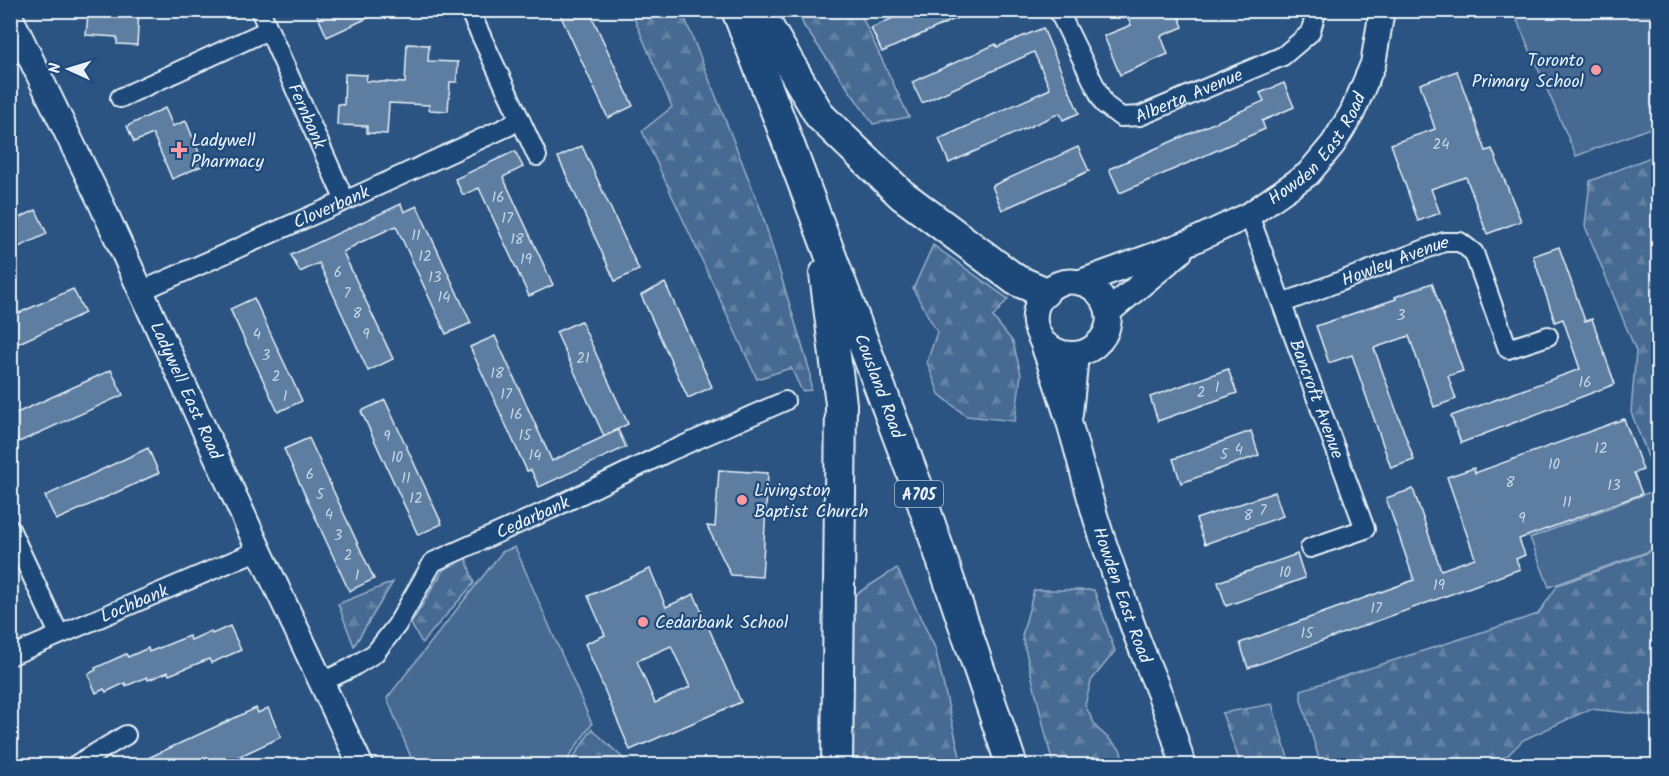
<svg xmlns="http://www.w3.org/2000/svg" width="1669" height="776" viewBox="0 0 1669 776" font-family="Kalam,sans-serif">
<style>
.green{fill:#476b93;stroke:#98aec6;stroke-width:1.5}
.forest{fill:url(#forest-firs);stroke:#98aec6;stroke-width:1.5}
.building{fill:#5d7da1;stroke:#e8f1f8;stroke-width:1.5;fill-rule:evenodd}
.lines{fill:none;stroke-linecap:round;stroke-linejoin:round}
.minor-casing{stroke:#e8f1f8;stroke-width:22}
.tertiary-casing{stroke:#e8f1f8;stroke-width:28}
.primary-casing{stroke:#e8f1f8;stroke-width:34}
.minor{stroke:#1f4a7a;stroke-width:18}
.tertiary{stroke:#1f4a7a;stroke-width:24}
.primary{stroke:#1f4a7a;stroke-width:30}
.poi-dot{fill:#ff9aa2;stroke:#1f4a7a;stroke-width:2}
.labels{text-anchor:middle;stroke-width:4.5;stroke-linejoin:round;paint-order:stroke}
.number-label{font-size:15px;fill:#c5d4e2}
.shield{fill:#1f4a7a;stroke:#acbfd2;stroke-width:1.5}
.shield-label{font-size:16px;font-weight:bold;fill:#e8f1f8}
.poi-label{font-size:18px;fill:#e8f1f8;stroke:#1f4a7a;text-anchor:start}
.street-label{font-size:18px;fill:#e8f1f8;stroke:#1f4a7a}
</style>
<defs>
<pattern id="forest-firs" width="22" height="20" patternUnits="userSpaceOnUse" patternTransform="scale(1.5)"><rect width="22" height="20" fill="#476b93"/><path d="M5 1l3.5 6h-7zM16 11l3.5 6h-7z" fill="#6281a3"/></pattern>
</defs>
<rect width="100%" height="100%" fill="#2b5482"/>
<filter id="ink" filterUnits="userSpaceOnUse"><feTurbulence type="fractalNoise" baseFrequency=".0167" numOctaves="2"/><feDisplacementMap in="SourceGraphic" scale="12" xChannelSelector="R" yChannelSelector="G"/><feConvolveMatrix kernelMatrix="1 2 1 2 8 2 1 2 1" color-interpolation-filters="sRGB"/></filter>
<g filter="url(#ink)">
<g class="green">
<path d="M1513,11h145v114l-82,31z"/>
<path d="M1658,489v59l-109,39 -19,-49z"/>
<path d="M515,547l77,177 -22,31 -3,10h-153l-27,-67 115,-146z"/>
</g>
<g class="forest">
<path d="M631,11h51l79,199 49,162 1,18 -9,1 -11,-23 -34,11 -115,-248 30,-24z"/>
<path d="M797,11h62l50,106 -36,7 -69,-98z"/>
<path d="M1658,154v329l-27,-71 5,-61 -51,-125 5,-45z"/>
<path d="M933,245l75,54 -15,18 20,25 8,32 -6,47 -49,-5 -27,-22 -12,-32 10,-30 -24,-43z"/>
<path d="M1658,549v167l-68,-7 -67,31 -25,25h-177l-20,-65v-10l237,-76 20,-29z"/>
<path d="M466,558l8,25 -52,60 -11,-19 32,-54z"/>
<path d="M897,568l38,80 27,117 -112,1 3,-170z"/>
<path d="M393,582l-39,64 -16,-42z"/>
<path d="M1034,590h60l21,61 -24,30 -6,24 11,22 24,22 5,16h-72l-31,-129z"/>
<path d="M1272,704l18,61h-49l-19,-52z"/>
<path d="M592,729l33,31v5h-54l2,-7z"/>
</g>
<g class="building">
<path d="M94,10h45l-2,35 -20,-1v-7l-31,-2 2,-20h5z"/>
<path d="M315,10h70l-58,27z"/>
<path d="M558,10h31l44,96 -25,12z"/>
<path d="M910,10h65l-93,42 -11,-24z"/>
<path d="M1125,10h52l6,17 -22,9 7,18 -48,21 -16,-39 27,-11z"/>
<path d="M1043,28l36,85 -16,7 -3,-7 -111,50 -10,-24 111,-50 -16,-37 -112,51 -10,-21 84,-38 1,3z"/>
<path d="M407,44l22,1 -1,16 30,1 -1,20h-7l-2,29 -19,-1v-5l-40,-2 -2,31 -20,-1v-7l-30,-1 1,-21 6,1 1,-31 22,1 -1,6 39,2z"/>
<path d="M1457,71l29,80 6,-2 29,72 -34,13 -21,-57 -35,12 9,24 -22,8 -27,-77 44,-15 -15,-45z"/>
<path d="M1284,83l10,24 -32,14 3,8 -145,64 -11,-24 155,-68 -4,-8z"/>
<path d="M165,108l8,18 13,-5 18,44 -32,14 -19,-45 -19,8 -7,-16z"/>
<path d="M582,146l57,124 -24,11 -57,-124z"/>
<path d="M1078,147l11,24 -87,39 -10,-24z"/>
<path d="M515,151l8,16 -20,10 50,108 -24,11 -50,-108 -16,7 -8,-16z"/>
<path d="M401,204l3,8 13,-6 54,117 -25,11 -50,-108 -37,17 -16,9 50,107 -25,12 -49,-108 -19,9 -9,-17z"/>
<path d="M36,210l11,24 -37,17v-29z"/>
<path d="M1559,247l26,74 7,-2 23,65 -154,59 -10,-27 129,-47 -17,-50 -8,3 -22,-66z"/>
<path d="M665,283l47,104 -24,11 -47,-103z"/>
<path d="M1432,283l31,88 -15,5 8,23 -22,8 -25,-71 -35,12 40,112 -23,8 -39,-113 -23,8 -13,-37 80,-27 -1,-2z"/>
<path d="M73,289l12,24 -75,34v-30z"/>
<path d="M254,298l48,103 -24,11 -48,-103z"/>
<path d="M581,321l47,103 -24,12 -48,-104z"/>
<path d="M495,336l57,125 66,-31 8,17 -87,40 -8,-17 -4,1 -57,-124z"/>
<path d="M1228,369l9,24 -79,28 -8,-24z"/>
<path d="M111,370l12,25 -104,47 -9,-20v-6z"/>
<path d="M385,400l57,124 -24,11 -57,-124z"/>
<path d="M1624,419l19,51 -9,3 8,21 -123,45 6,16 -9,4 4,10 -272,99 -8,-25 174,-63 -28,-82 27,-9 28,81 34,-12 -28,-81 27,-9 1,5z"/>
<path d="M1251,431l8,24 -78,28 -8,-24z"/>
<path d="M309,438l65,141 -25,12 -65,-142z"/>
<path d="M148,448l11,25 -103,47 -11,-24z"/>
<path d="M719,470l49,3 -6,104 -31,-2 -24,-49 8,1z"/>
<path d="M1275,492l8,24 -78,28 -9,-25z"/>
<path d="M1297,554l8,24 -79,28 -8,-24z"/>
<path d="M650,569l16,38 28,-13 47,108 -111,48 -45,-106 20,-9 -17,-39zM671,646l19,41 -35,16 -18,-42z"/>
<path d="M230,626l11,24 -30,13 -2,-4 -40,16 -1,-3 -20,8 -1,-3 -21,9 -1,-3 -19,9 -2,-3 -8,4 -8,-19 8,-4 -1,-2 31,-14 2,3 20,-9 1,4 40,-16 2,4 20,-9 1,3z"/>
<path d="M256,708l2,5 10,-5 13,29 -60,28h-88z"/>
</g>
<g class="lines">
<defs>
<g id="minor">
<path id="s1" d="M260,10l85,191"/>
<path id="s2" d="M1058,10l46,94 17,13 19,-1 143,-60 27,-23 7,-23"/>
<path d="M120,98l148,-68"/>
<path d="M519,117l18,39"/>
<path id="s3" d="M1249,215l116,314 -55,19"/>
<path id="s4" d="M141,291l217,-96 151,-69 10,-9 -50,-107"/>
<path id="s5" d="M1283,303l161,-61h16l14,11 34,96 40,-13"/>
<path d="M10,529l49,105"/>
<path id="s6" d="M10,656l249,-106"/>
<path id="s7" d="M322,682l29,-14 24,-15 22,-28 36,-63 118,-53 117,-57 117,-51"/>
<path d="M74,766l52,-31"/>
</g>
<g id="tertiary">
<path id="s8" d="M10,16l90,185 159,349 102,216"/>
<path id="s9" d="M1081,282l112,-41 56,-26 59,-41 25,-30 19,-31 21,-49 9,-54"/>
<path d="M1108,312l72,-60"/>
<path id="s10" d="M1042,341c39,36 84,-10 60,-43 -6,-9 -16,-15 -26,-16 -24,-4 -44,18 -41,41 1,7 6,15 8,21 9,26 18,52 26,78 8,27 15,55 23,83 10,36 24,72 36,107 11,35 27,67 39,102 6,17 11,34 16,52"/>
<path d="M1070,414l6,-59"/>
</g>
<g id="primary">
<path id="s11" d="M737,10l43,111 137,365 95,280"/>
<path d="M758,10l62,106 82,79 114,85 28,12"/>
<path d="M825,274l16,130 -4,362"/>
</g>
</defs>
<use href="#minor" class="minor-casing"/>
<use href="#tertiary" class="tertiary-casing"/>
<use href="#primary" class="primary-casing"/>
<use href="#minor" class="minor"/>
<use href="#tertiary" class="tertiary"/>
<use href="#primary" class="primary"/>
</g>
</g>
<g class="poi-dot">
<circle cx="1596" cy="70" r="6"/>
<path d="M176 141h6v6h6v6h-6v6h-6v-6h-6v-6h6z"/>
<circle cx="742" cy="500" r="6"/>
<circle cx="643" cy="622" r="6"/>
</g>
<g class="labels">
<g class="number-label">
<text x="1441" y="149">24</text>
<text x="498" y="202">16</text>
<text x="507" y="223">17</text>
<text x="416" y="240">11</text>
<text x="517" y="244">18</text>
<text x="425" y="261">12</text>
<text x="526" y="264">19</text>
<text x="338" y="277">6</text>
<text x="435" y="282">13</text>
<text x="347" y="298">7</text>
<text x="444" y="302">14</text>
<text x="357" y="318">8</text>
<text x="1401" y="320">3</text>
<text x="257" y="339">4</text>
<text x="366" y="339">9</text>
<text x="266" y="360">3</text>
<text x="583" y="363">21</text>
<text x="497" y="378">18</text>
<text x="276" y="381">2</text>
<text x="1585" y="387">16</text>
<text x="1217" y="392">1</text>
<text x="1201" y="397">2</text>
<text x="506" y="399">17</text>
<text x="285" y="401">1</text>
<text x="516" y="419">16</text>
<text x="525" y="440">15</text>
<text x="387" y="441">9</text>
<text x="1601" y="453">12</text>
<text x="1239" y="454">4</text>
<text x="1224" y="459">5</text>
<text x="535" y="460">14</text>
<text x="397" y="462">10</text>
<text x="1554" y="469">10</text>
<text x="310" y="479">6</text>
<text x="406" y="483">11</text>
<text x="1510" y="487">8</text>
<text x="1614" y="490">13</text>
<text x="320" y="499">5</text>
<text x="416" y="503">12</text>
<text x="1567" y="507">11</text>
<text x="1263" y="515">7</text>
<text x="329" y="519">4</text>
<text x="1248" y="520">8</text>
<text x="1522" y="523">9</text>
<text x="338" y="540">3</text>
<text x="348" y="560">2</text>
<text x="1285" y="577">10</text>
<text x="357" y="580">1</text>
<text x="1439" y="590">19</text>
<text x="1376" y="613">17</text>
<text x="1307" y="638">15</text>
</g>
<rect class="shield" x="895" y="481" width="48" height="26" rx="4.5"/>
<g class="shield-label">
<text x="919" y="500">A705</text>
</g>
<g class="poi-label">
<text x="1584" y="66" text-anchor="end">Toronto<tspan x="1584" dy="21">Primary School</tspan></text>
<text x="191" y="146">Ladywell<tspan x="191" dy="21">Pharmacy</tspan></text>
<text x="754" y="496">Livingston<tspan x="754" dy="21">Baptist Church</tspan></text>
<text x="655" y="628">Cedarbank School</text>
</g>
<g class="street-label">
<text dy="6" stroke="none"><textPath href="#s2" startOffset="198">Alberta Avenue</textPath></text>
<text dy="6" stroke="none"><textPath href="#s1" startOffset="116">Fernbank</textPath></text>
<text dy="6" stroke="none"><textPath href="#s9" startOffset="278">Howden East Road</textPath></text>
<text dy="6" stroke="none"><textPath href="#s4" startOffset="208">Cloverbank</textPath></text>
<text dy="6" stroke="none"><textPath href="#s5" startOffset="120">Howley Avenue</textPath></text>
<text dy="6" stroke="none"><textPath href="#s11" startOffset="402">Cousland Road</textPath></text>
<text dy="6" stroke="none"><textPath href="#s8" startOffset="414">Ladywell East Road</textPath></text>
<text dy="6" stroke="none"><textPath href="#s3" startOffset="196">Bancroft Avenue</textPath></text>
<text dy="6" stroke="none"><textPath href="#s7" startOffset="278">Cedarbank</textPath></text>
<text dy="6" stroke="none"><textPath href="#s10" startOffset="496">Howden East Road</textPath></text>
<text dy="6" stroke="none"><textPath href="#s6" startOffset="135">Lochbank</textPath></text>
</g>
</g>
<rect width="1669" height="776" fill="none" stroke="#1f4a7a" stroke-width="36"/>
<rect x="18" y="18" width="1633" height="740" fill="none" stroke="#e8f1f8" stroke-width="2" filter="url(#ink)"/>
<g transform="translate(69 69) rotate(274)" stroke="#1f4a7a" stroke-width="4.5" paint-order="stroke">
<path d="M0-4.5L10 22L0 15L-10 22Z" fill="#e8f1f8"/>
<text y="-9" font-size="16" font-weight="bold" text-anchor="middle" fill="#e8f1f8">N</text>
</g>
</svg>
